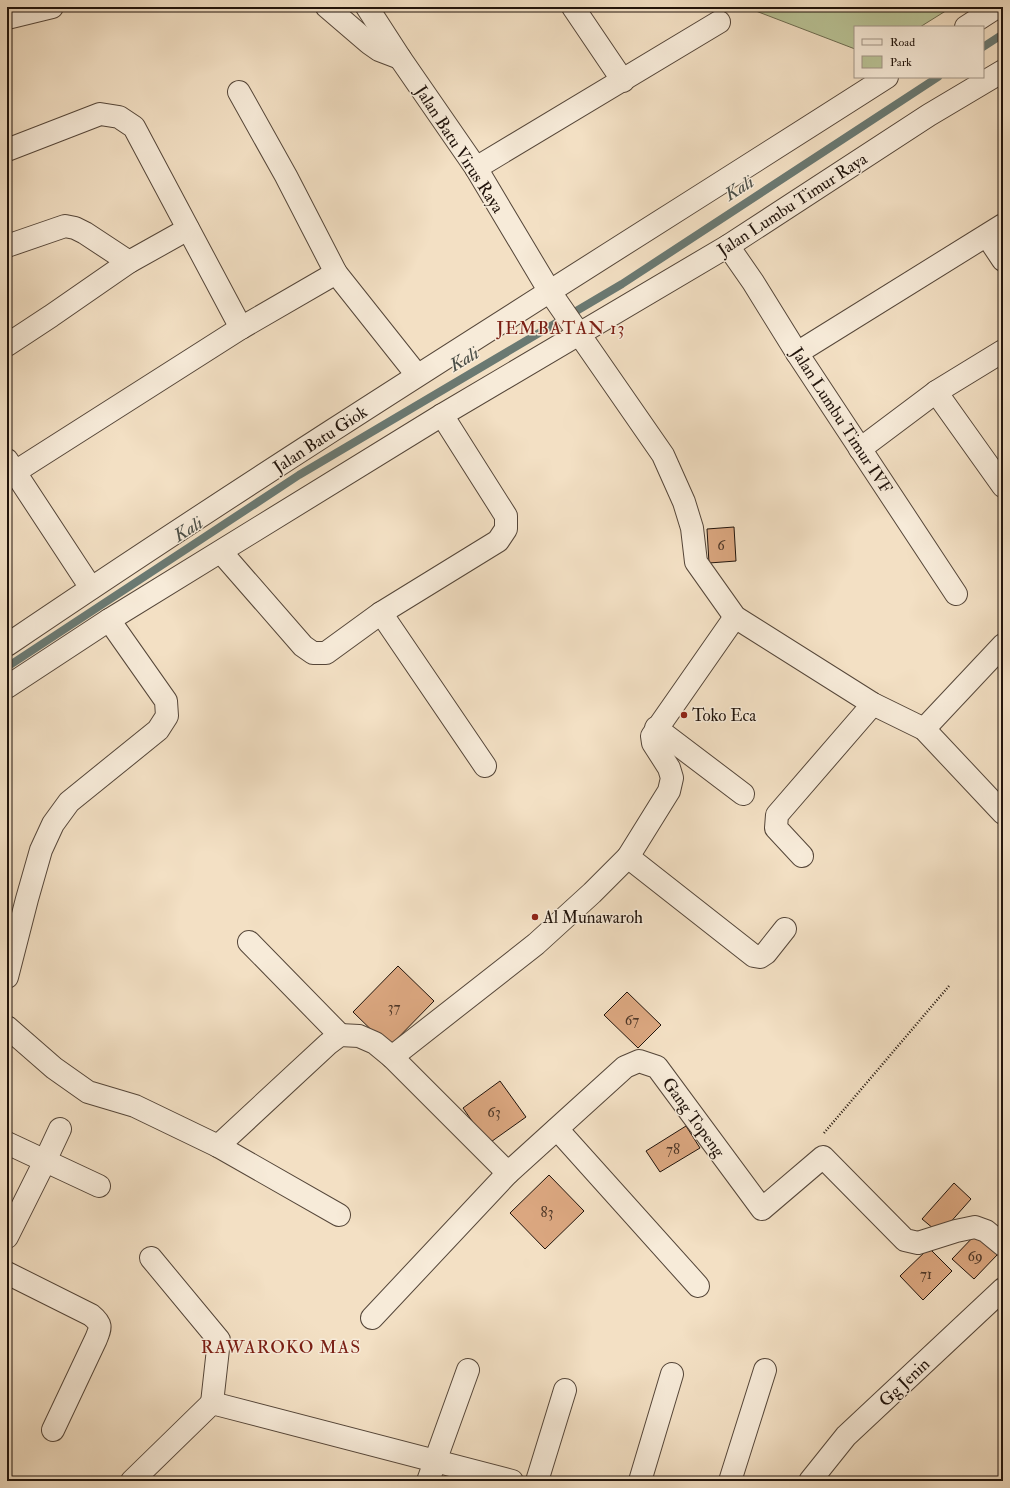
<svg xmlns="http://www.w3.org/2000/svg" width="1010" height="1488" viewBox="0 0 1010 1488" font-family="'IM FELL Double Pica',serif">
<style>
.green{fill:#b9c396;stroke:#6c6b50}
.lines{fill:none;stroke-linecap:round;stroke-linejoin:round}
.stream{stroke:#6a7972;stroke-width:8}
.building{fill:#dba780;stroke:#20130b}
.minor-casing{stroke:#554639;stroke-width:24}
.path{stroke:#20130b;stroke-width:2.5;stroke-dasharray:1 2;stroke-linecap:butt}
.minor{stroke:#f7ebd9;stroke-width:22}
.poi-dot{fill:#8f2418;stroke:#f7ebd9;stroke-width:1.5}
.labels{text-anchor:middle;stroke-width:3;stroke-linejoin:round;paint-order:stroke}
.number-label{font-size:15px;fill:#4f3828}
.street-label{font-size:17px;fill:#20130b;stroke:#f7ebd9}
.poi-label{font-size:17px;fill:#20130b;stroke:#f7ebd9;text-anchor:start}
.water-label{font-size:18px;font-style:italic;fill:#4b4e47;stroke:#f7ebd9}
.neighbourhood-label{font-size:18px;letter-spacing:1px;fill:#7a1f14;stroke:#f7ebd9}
</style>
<rect width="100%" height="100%" fill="#f3e0c4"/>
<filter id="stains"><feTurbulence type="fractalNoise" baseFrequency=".005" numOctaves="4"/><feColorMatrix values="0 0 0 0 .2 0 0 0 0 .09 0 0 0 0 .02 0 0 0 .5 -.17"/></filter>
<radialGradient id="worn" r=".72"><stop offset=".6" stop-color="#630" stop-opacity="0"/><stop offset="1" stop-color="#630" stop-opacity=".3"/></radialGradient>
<path class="green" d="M748,7h204l-32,20h-65v22l-107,-41z"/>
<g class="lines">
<g class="stream">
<path d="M983,47l20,-13"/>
<path d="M7,667l292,-192 323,-191 316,-207"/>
</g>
</g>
<g class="building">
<path d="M734,527l2,34 -27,2 -2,-34z"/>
<path d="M398,966l36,35 -45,46 -36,-35z"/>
<path d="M627,992l34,33 -23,23 -34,-33z"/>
<path d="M500,1081l26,36 -38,27 -25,-36z"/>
<path d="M686,1126l14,22 -40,24 -14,-21z"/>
<path d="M549,1175l35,36 -39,38 -35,-36z"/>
<path d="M954,1183l17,16 -31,35 -18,-15z"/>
<path d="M977,1233l21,21 -24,25 -22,-20z"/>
<path d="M929,1248l23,23 -29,29 -23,-24z"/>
</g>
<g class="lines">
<defs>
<g id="minor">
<path d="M327,7l42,36 10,7 21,8"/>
<path d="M367,7l33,51 76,110 74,124 113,163 21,47 8,26 4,34 39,55 138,87 51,25 79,84"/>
<path d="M573,7l50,74"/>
<path d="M7,18l45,-11"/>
<path d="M966,27l31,-20"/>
<path d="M239,92l47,84 50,97 81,102"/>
<path d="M7,150l93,-36 19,3 15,10 107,201"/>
<path d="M476,168l243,-146"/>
<path d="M987,236l16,24"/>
<path d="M7,246l58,-20 10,2 10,5 44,29"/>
<path d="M728,246l25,36 44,71 159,241"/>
<path d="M7,345l44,-29 78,-54 59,-33"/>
<path d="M797,353l206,-128"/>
<path d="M936,392l67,94"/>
<path d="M860,449l76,-57 67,-41"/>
<path d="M7,460l84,128"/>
<path d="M7,477l234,-149 95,-55"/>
<path d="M221,552l82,94 10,7h13l55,-40 117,-72 8,-12v-13l-64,-101"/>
<path d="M381,613l104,153"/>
<path d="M7,645c289,-196 586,-380 880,-568"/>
<path d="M7,687l102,-67 333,-205 286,-169 201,-131 74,-44"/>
<path d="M656,728l87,66"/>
<path d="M924,729l79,-84"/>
<path d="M802,856l-26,-28 1,-13 96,-111"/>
<path d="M628,857l126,99 6,1 6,-4 19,-24"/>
<path d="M249,942l91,93"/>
<path d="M7,977l20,-78 14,-49 12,-26 16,-22 89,-72 9,-14 -1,-15 -57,-81"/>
<path d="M7,1027l47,41 34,24 47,14 83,40 121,69"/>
<path d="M392,1057l144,-113 56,-51 36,-36 41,-66 3,-13 -3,-10 -16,-25 -1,-7 83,-119"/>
<path d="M557,1129l141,157"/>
<path d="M7,1143l92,43"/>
<path d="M218,1146l110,-102 12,-9 19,1 16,7 17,14 116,116 117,-106 14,-6 18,6 105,142 61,-52 82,83 13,3 38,-12 19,-4 11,4 17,14"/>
<path d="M7,1237l38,-76 15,-32"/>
<path d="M151,1258l68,82 -7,63"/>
<path d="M7,1273l84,42c11,9 10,12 5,24l-43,91"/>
<path d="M372,1318l136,-145"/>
<path d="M132,1481l80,-78 300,78"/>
<path d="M428,1481l40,-111"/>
<path d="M537,1481l28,-91"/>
<path d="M640,1481l32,-107"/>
<path d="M730,1481l35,-111"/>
<path d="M810,1481l36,-45 157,-147"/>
</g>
</defs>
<use href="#minor" class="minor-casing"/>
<path class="path" d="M824,1133l125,-147"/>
<use href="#minor" class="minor"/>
</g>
<g class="poi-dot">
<circle cx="684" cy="715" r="4"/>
<circle cx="535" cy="917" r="4"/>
</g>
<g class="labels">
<g class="number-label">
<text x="721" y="550">6</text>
<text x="394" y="1012">37</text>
<text x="632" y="1025">67</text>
<text x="494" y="1117">63</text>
<text x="673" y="1154">78</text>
<text x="547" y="1217">83</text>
<text x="975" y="1261">69</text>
<text x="926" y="1279">71</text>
</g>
<g class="street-label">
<text transform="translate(460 149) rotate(57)" y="6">Jalan Batu Virus Raya</text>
<text transform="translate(792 204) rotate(-33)" y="6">Jalan Lumbu Timur Raya</text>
<text transform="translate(842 420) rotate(57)" y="6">Jalan Lumbu Timur IVF</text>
<text transform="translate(320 439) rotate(-33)" y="6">Jalan Batu Giok</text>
<text transform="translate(694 1117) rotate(54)" y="6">Gang Topeng</text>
<text transform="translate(904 1382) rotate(-43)" y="6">Gg Jenin</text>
</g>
<g class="poi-label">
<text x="692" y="721">Toko Eca</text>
<text x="543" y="923">Al Munawaroh</text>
</g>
<g class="water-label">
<text transform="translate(739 188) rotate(-33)" y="6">Kali</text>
<text transform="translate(464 359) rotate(-31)" y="6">Kali</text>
<text transform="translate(188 529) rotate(-33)" y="6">Kali</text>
</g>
<g class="neighbourhood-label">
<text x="561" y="334">JEMBATAN 13</text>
<text x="281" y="1353">RAWAROKO MAS</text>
</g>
</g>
<rect width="1010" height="1488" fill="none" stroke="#f3e0c4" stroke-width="24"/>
<rect x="8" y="8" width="994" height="1472" fill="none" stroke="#20130b" stroke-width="2"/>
<rect x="12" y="12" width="986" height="1464" fill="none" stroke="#20130b"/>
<rect x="854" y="26" width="130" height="52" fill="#f7ebd9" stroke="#a19587"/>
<rect x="862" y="39" width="20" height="6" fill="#f7ebd9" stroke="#a19587"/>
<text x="890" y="46" font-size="12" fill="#20130b">Road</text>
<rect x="862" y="56" width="20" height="12" fill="#b9c396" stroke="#a19587"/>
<text x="890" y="66" font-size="12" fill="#20130b">Park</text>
<rect width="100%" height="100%" filter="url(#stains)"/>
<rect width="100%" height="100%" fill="url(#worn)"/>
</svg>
